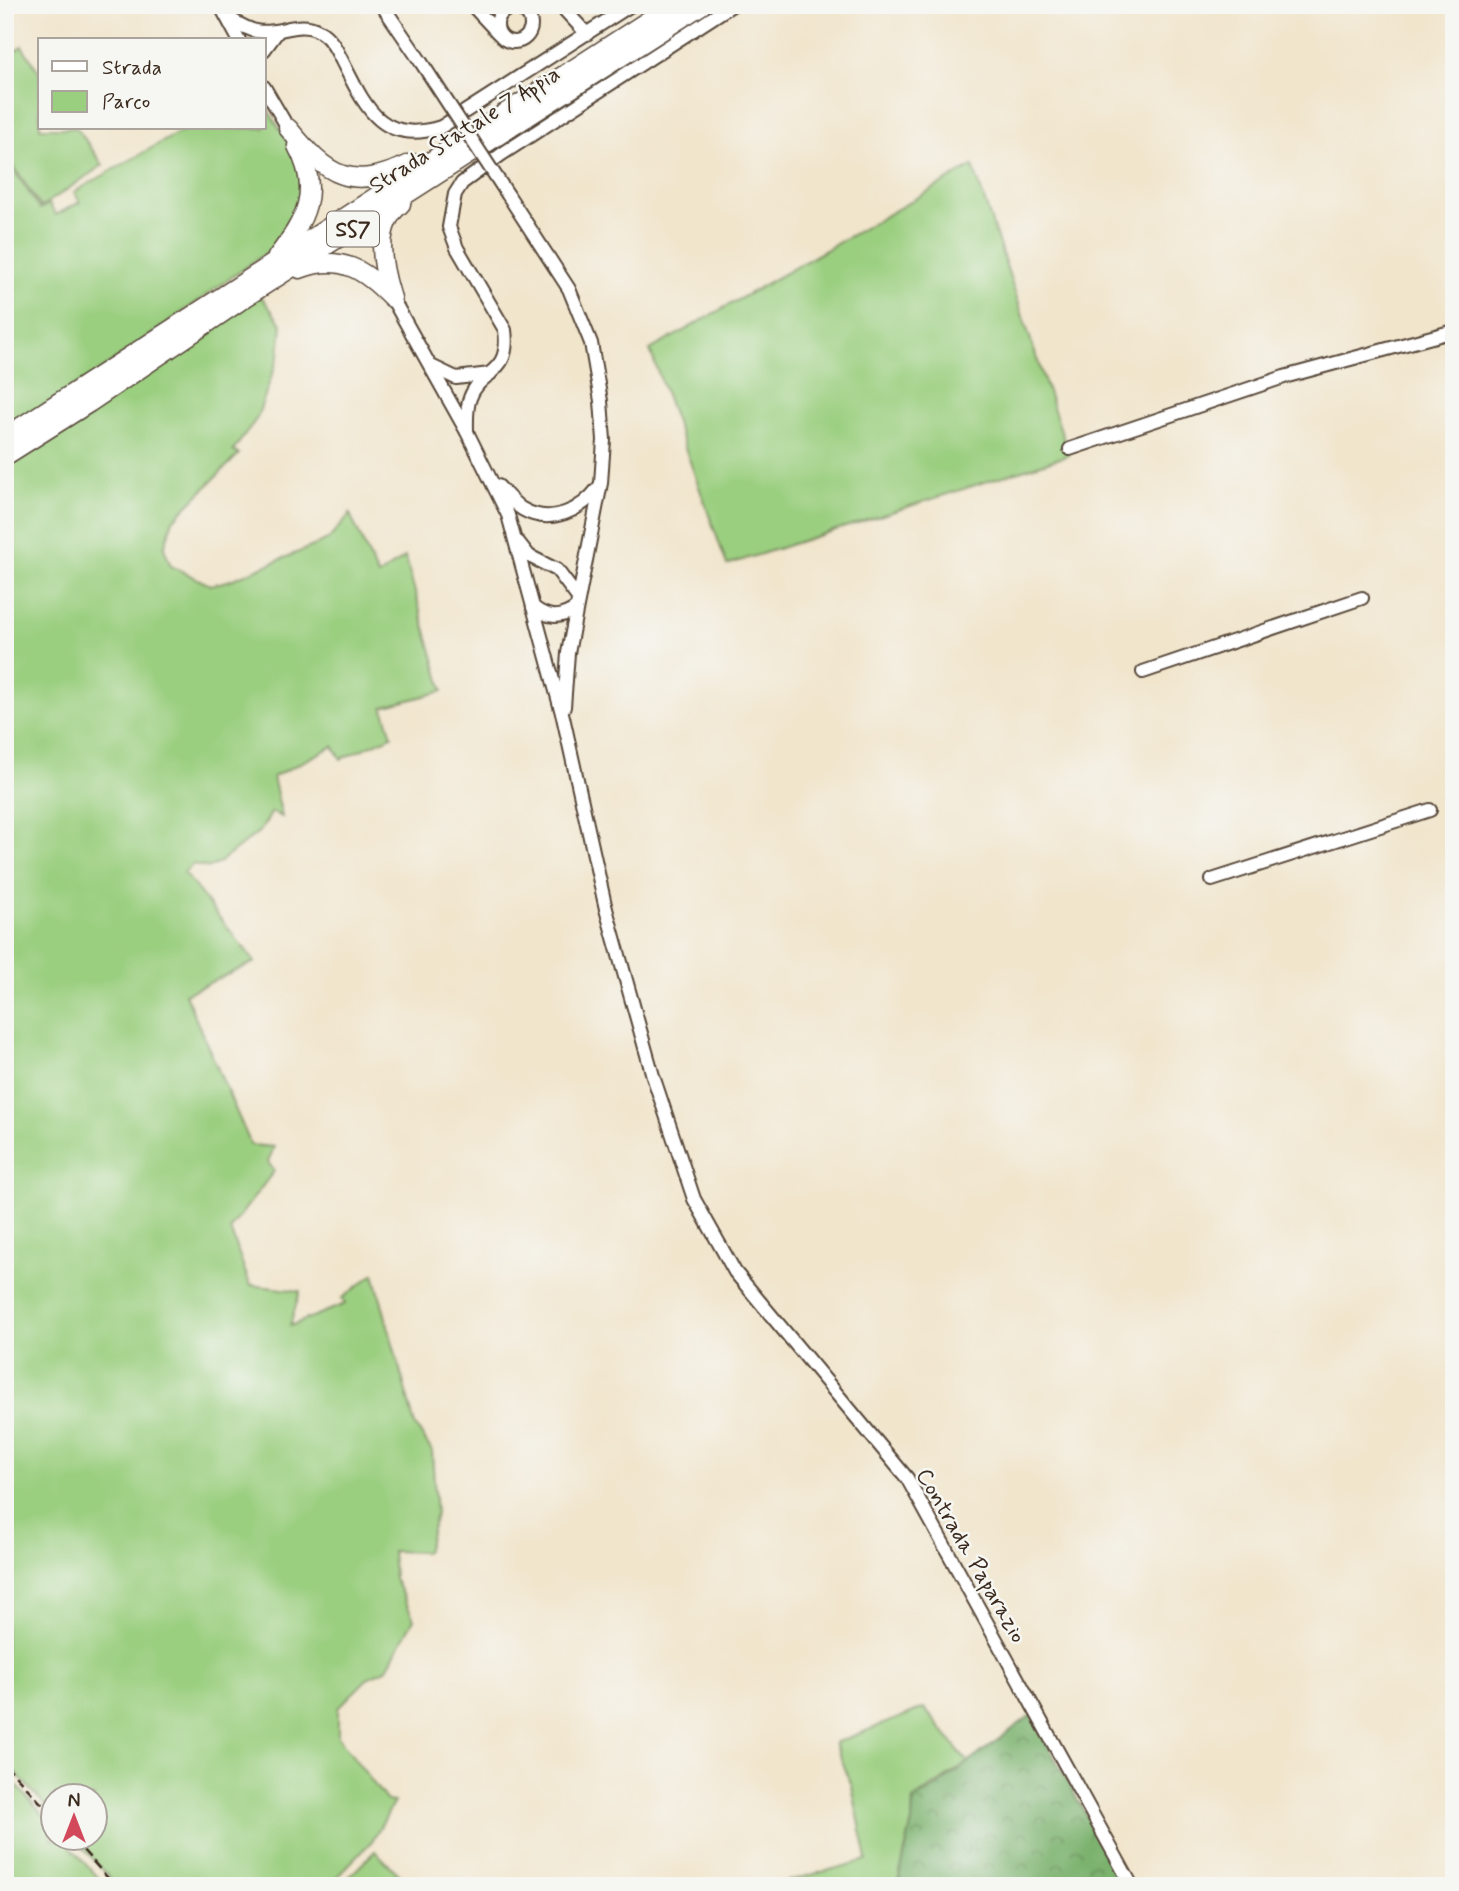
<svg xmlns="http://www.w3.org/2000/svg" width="1459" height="1891" viewBox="0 0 1459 1891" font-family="Mynerve,sans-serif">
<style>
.green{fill:#9bcf80;stroke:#6b7c4f;stroke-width:2}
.forest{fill:url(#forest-crowns);stroke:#5c6e46;stroke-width:2}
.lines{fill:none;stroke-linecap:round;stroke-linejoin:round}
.minor-casing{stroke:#564638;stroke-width:16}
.highway-casing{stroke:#564638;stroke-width:21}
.minor{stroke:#fff;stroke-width:12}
.highway{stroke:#fff;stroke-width:18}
.rail{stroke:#3b2a1e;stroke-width:2.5;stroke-dasharray:10 5;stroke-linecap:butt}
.minor-bridge-casing{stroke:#564638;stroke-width:16;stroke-linecap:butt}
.minor-bridge{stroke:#fff;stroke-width:12}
.labels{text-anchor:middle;stroke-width:5;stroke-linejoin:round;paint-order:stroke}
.shield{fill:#f6f6f2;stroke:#73675e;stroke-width:2}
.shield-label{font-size:21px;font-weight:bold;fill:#3b2a1e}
.street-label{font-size:23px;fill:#3b2a1e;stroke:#f6f6f2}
</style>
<defs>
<pattern id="forest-crowns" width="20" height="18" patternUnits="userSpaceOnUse" patternTransform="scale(1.75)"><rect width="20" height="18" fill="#7cb26e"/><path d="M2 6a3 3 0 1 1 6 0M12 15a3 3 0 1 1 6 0" fill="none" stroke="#67915a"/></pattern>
</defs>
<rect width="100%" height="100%" fill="#f6f6f2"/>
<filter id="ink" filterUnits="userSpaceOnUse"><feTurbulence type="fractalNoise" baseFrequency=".0143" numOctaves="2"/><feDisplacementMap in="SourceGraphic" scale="14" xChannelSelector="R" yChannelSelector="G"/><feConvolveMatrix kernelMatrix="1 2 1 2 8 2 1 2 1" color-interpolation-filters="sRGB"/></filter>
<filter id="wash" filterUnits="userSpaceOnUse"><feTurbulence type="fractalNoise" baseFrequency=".00686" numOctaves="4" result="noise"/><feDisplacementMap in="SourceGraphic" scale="28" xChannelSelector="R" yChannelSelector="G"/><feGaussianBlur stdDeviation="1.57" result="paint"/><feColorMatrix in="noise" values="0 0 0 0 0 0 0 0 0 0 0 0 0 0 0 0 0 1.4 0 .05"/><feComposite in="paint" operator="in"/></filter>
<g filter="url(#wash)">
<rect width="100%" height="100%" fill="#f1e5cc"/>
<g class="green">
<path d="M22,46l18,27v55h37l26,37 -62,42 -36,-53v-96z"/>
<path d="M264,104l38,59 3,42 -18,33 -176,125 -106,68v-274l35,52 9,-5 7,11 24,-13 -6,-10 113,-64h77z"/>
<path d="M973,166l96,289 -342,110 -77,-215z"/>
<path d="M261,296l21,29 -3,30 -22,63 -24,33 6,3 -66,66 -9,28 7,18 39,19 18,-4 100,-41 22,-26 28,62 27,-19 38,134 -60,16 9,29 -51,23 -8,-13 -60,31 9,40 -10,-5 -11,18 -42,33 -10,5 -16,-4 -9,9 71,89 -70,32 66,151 23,2 -6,15 6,9 -44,58 20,56 50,6 -10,35 55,-22 -3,-6 32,-24 41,151 17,26 4,63 -10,38 -34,-1 2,27 20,41 -28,51 -17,7 -31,31v29l49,64 7,1 -22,39 -44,45h-211l-42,-47h19v-42h-42v16l-47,-52v-1297z"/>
<path d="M924,1708l44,54 -55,38 -1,22 -15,64h-127l97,-26 -15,-74 -17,-43z"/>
<path d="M5,1772l47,53v14h12l42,47h-101z"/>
<path d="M375,1851l36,35h-71z"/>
</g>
<path class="forest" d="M1031,1715l94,171h-228l15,-64 1,-22 16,-8z"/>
</g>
<g filter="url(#ink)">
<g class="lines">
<defs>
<g id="minor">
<path d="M220,5l19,35"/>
<path d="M382,5l39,57"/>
<path d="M472,5l26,28"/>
<path d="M560,5l27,29"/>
<circle cx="514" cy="25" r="17"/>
<path d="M227,17c9,5 18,12 29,14 22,5 42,-12 63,0 12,7 17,18 23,30 23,45 39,85 99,66l190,-122"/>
<path d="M264,50l14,-19"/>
<path d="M264,87l24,41"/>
<path d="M508,195l61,94 22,54 10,58 3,39 -3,43 -33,170 -4,54"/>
<path d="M392,298l75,134 41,83 55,202 43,192 47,167 41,123 41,73 172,206 225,408"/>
<path d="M431,366l25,12 34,-4"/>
<path d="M467,432c0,-11 -1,-24 3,-34 11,-30 41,-22 35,-68l-48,-82 -8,-21 6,-33 7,-11 40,-29 230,-149"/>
<path d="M1070,449l214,-72 170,-46"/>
<path d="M498,486c8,8 16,18 24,23 29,17 60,1 77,-22"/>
<path d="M518,542l11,14 28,14 21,28"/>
<path d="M533,607c15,12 28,12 43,1"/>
<path d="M1143,672l219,-74"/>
<path d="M1212,880l218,-70"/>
</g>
<g id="highway">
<path d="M288,128c40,49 63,64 124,35"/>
<path d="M277,257c28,-37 45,-65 20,-111"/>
<path d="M300,269c40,-16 65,1 92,29"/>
<path d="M391,295c-9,-29 -18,-69 10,-91"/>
<path d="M5,437l667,-432"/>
<path d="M5,456l84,-53 157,-106 456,-292"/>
</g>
</defs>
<use href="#minor" class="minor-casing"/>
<use href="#highway" class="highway-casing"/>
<use href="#minor" class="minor"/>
<use href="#highway" class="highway"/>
<g class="rail">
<path d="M5,1764l47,51"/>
<path d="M73,1839l42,47"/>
</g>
<defs>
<path id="minor-bridge" d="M421,62l87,133"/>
</defs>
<use href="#minor-bridge" class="minor-bridge-casing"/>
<use href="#minor-bridge" class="minor-bridge"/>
</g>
</g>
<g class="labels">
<rect class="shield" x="327" y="211.5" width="52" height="35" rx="5"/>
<g class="shield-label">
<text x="353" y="236">SS7</text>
</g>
<g class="street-label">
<text transform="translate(464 129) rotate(-32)" y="8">Strada Statale 7 Appia</text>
<text transform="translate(972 1555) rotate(60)" y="8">Contrada Paparazio</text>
</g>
</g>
<rect width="1459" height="1891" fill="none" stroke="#f6f6f2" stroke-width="28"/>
<rect x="38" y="38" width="228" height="91" fill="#f6f6f2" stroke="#aba49d" stroke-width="2"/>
<rect x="52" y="61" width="35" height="10" fill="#ffffff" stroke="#aba49d" stroke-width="2"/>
<text x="102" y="74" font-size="21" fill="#3b2a1e">Strada</text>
<rect x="52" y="91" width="35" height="21" fill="#9bcf80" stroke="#aba49d" stroke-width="2"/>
<text x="102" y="108" font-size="21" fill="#3b2a1e">Parco</text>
<g transform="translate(74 1817)"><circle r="33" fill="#f6f6f2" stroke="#aba49d" stroke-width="2"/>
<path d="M0-5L12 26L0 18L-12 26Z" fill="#d1495b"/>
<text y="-10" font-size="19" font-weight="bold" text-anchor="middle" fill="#3b2a1e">N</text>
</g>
</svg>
